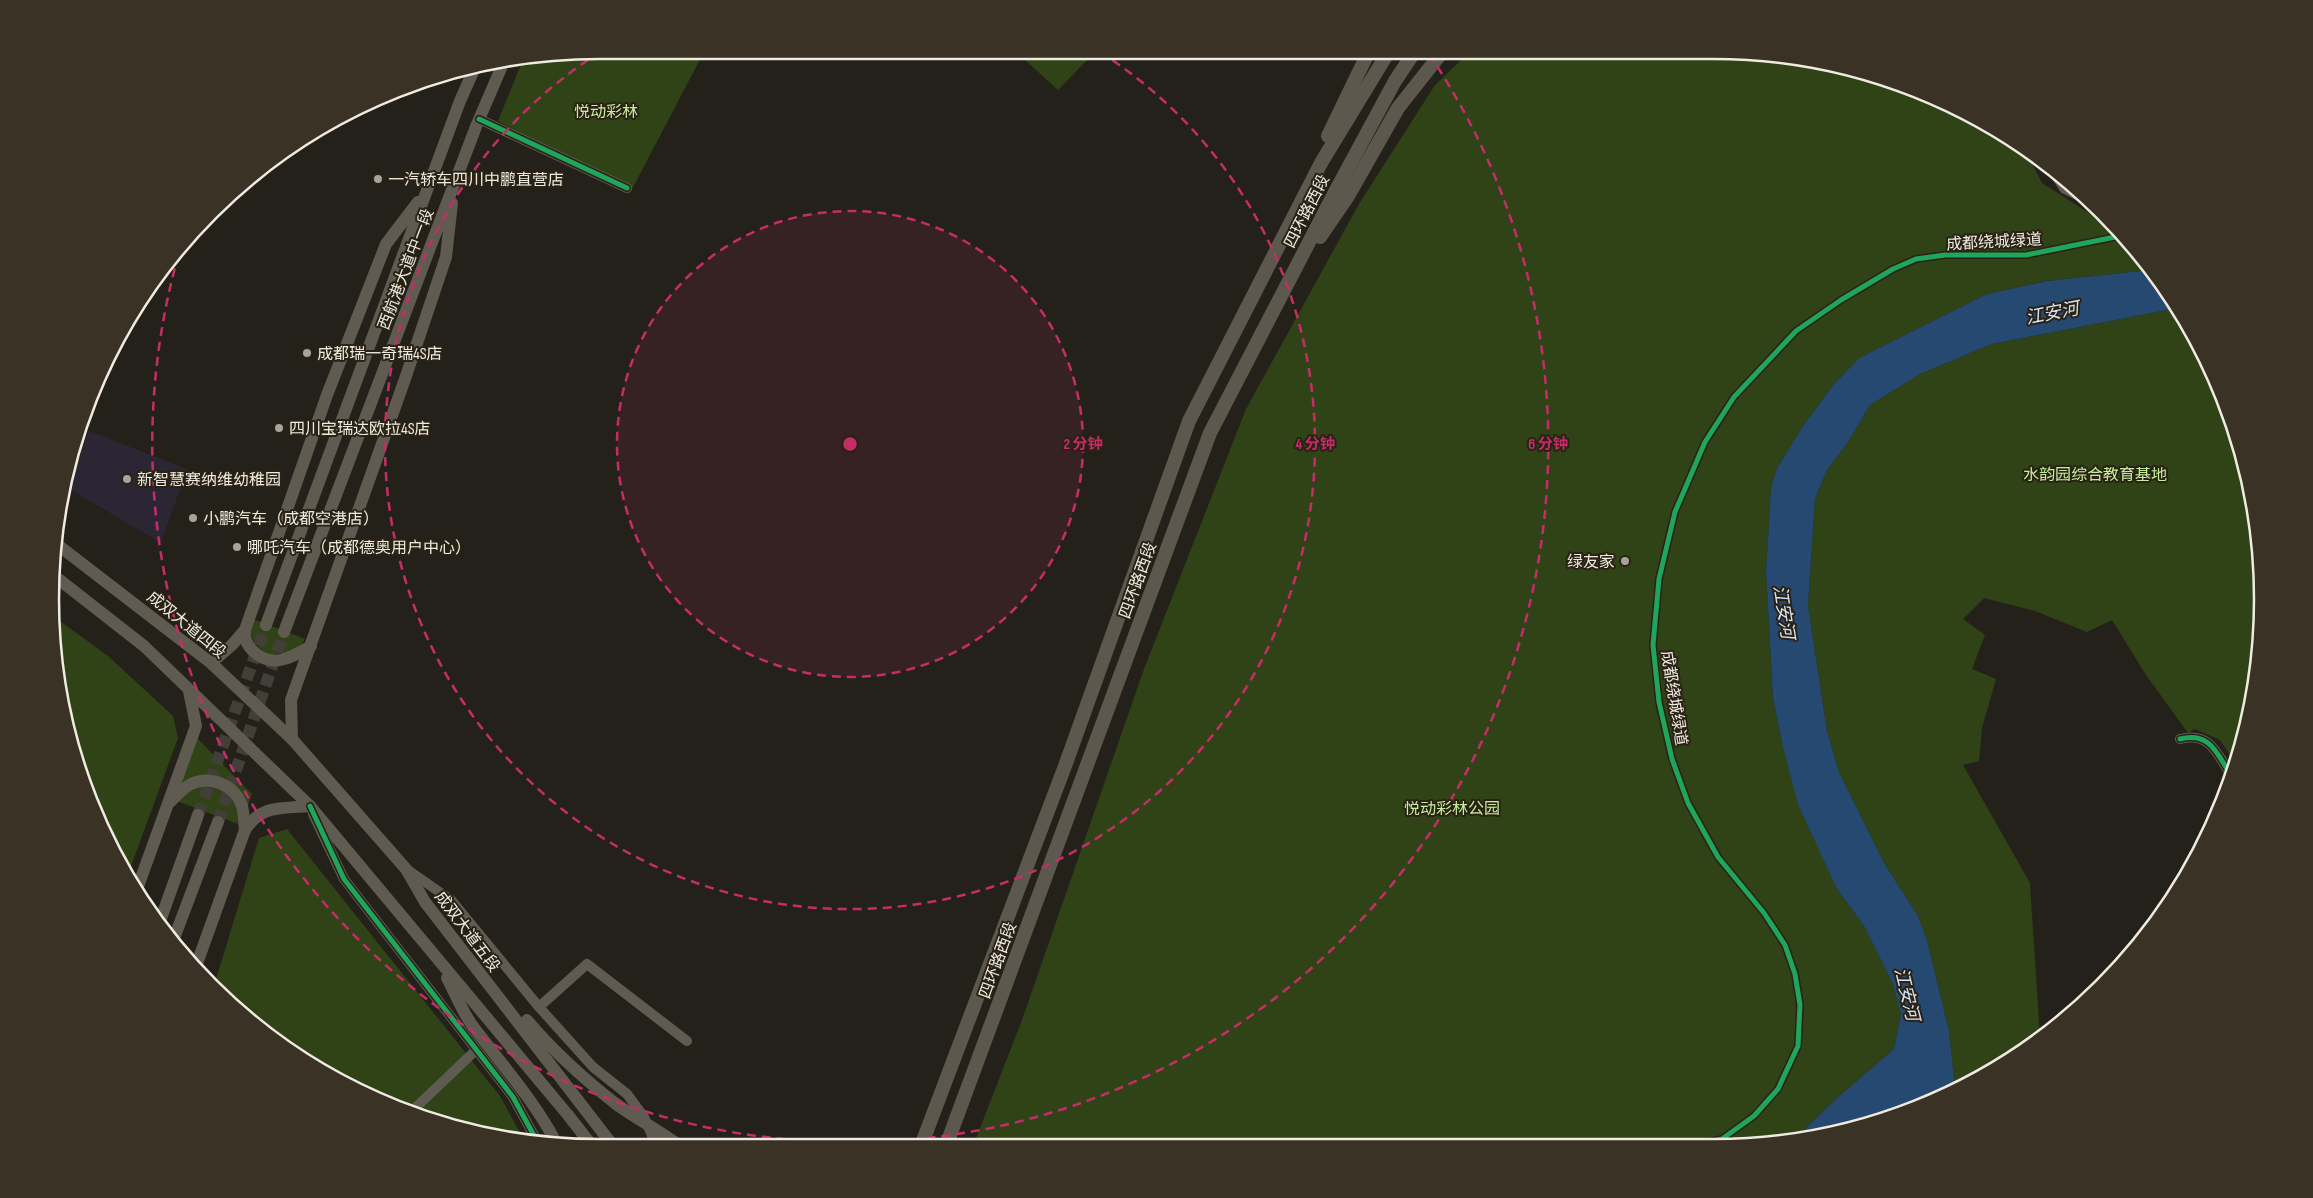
<svg xmlns="http://www.w3.org/2000/svg" width="2313" height="1198" viewBox="0 0 2313 1198" font-family="'Sofia Sans Condensed','Noto Sans SC',sans-serif">
<style>
.education{fill:#2c2634}
.green{fill:#2f4316}
.water{fill:#254970}
.lines{fill:none;stroke-linecap:round;stroke-linejoin:round}
.major-tunnel{stroke:#423f38;stroke-width:12;stroke-dasharray:12 6;stroke-linecap:butt}
.minor{stroke:#5f5b53;stroke-width:10}
.major{stroke:#605b51;stroke-width:12}
.highway{stroke:#5d584d;stroke-width:14}
.cycleway-casing{stroke:#292215;stroke-width:8}
.cycleway{stroke:#20a55d;stroke-width:5}
.ring{fill:none;stroke:#c62d68;stroke-width:2.5;stroke-dasharray:9 6}
.poi-dot{fill:#a8a49b;stroke:#292215;stroke-width:2}
.labels{text-anchor:middle;stroke-width:4;stroke-linejoin:round;paint-order:stroke}
.park-label{font-size:16px;fill:#c4ee9b;stroke:#292215}
.poi-label{font-size:16px;fill:#efebe1;stroke:#292215;text-anchor:start}
.street-label{font-size:16px;fill:#efebe1;stroke:#292215}
.water-label{font-size:18px;font-style:italic;fill:#d6e2f0;stroke:#292215}
.rim{fill:none;stroke:#efebe1;stroke-width:2.5}
.centre{fill:#c62d68;stroke:#292215;stroke-width:2.5}
.ring-label{font-size:15px;text-anchor:middle;font-weight:bold;fill:#c62d68;stroke:#292215;stroke-width:4;stroke-linejoin:round;paint-order:stroke}
</style>
<rect width="100%" height="100%" fill="#24211a"/>
<path class="education" d="M89,431l98,38 -26,74 -93,-55z"/>
<g class="green">
<path d="M599,50h106l-75,143 -132,-72 26,-64z"/>
<path d="M1014,50l82,1 -38,39z"/>
<path d="M1474,51h276l106,18 101,37 67,42 18,35 64,41 6,-1 15,14 23,33 -104,11 -59,13 -128,64 -25,26 -31,42 -26,42 -6,20 -5,83 7,127 9,45 55,146 27,37 29,58 8,30 -7,35 -56,48 -45,44 -7,2 -813,3 49,-126 122,-351 102,-260 113,-205 76,-119 29,-28z"/>
<path d="M2177,308l12,16 9,20 -4,1c55,78 71,195 68,288 -1,20 -7,41 -10,60 -4,25 -7,47 -16,71l-16,-24 -25,-11 -7,4 -42,-58 -34,-55 -25,12 -52,-21 -51,-13 -21,21 22,16 -13,34 24,10 -14,49 -3,33 -16,4 67,118 10,155 -85,50 -6,-57 -22,-91 -9,-24 -34,-53 -45,-91 -12,-41 -19,-126 7,-106 12,-29 21,-28 22,-37 50,-31 72,-30z"/>
<path d="M53,616l55,40 65,60 5,22 -51,139c-34,-58 -66,-140 -72,-208 -2,-18 -2,-36 -2,-53z"/>
<path d="M250,618l55,21c-9,15 -22,15 -37,15 -15,-9 -19,-18 -18,-36z"/>
<path d="M195,736l57,58 -5,14 -22,-27 -49,7z"/>
<path d="M206,784c25,8 31,13 32,40l-61,-23 10,-10z"/>
<path d="M287,829l213,267 24,44 -67,-11 -101,-37 -91,-57 -52,-46 46,-151z"/>
</g>
<path class="water" d="M2150,270l27,38 -185,36 -72,30 -50,31 -22,37 -21,28 -12,29 -7,106 19,126 12,41 45,91 34,53 9,24 22,91 6,57 -31,18 -131,35 45,-44 56,-48 7,-35 -8,-30 -29,-58 -27,-37 -39,-85 -16,-61 -9,-45 -7,-127 5,-83 6,-20 26,-42 31,-42 25,-26 128,-64 60,-13z"/>
<g class="lines">
<g class="major-tunnel">
<path d="M198,815l68,-190"/>
<path d="M218,822l66,-190"/>
</g>
<g class="minor">
<path d="M479,119l148,69"/>
<path d="M2180,739c30,-8 37,15 51,36"/>
<path d="M313,814l31,65 169,218 25,46"/>
<path d="M408,870l43,30 88,107 54,60 34,27 17,23 13,30"/>
<path d="M539,1007l48,-43 100,77"/>
<path d="M411,1112l65,-62"/>
</g>
<g class="major">
<path d="M2052,167l13,21 20,10"/>
<path d="M54,542l157,121 81,76 114,130 19,33 189,245"/>
<path d="M52,574l92,72 166,160 258,309 25,32"/>
<path d="M266,625l194,-524 16,-36"/>
<path d="M245,630c-1,8 2,15 8,21 19,18 38,7 58,-5"/>
<path d="M284,632l193,-508 28,-65"/>
<path d="M211,663l21,-18 13,-15 82,-235 59,-151 32,-42"/>
<path d="M292,739l-1,-39 114,-321 41,-122 6,-54"/>
<path d="M170,802c6,-6 13,-14 21,-18 20,-9 44,1 51,22 2,8 2,16 3,24"/>
<path d="M136,892l60,-166 -7,-35"/>
<path d="M159,924l39,-109"/>
<path d="M173,941l45,-119"/>
<path d="M195,969l50,-139c17,-26 36,-21 65,-24"/>
<path d="M447,978c8,15 15,33 25,47 30,40 63,76 86,121"/>
<path d="M527,1020c26,31 57,59 89,84 21,15 44,27 64,42"/>
</g>
<g class="highway">
<path d="M1328,136l41,-85"/>
<path d="M1320,237l28,-41 50,-88 45,-57"/>
<path d="M921,1146l144,-380 124,-345 132,-258 68,-112"/>
<path d="M946,1146l264,-713 124,-239 61,-113 20,-30"/>
</g>
<defs>
<g id="cycleway">
<path d="M479,119l148,69"/>
<path d="M2180,739c30,-8 37,15 51,36"/>
<path d="M310,806l34,73 169,218 25,46"/>
<path d="M1706,1143l16,-4 32,-23 24,-27 20,-43 2,-41 -5,-31 -10,-29 -21,-32 -46,-56 -30,-54 -16,-44 -13,-57 -6,-57 6,-66 16,-67 30,-70 29,-45 62,-66 45,-31 52,-31 23,-10 29,-4h81l99,-20"/>
</g>
</defs>
<use href="#cycleway" class="cycleway-casing"/>
<use href="#cycleway" class="cycleway"/>
</g>
<circle cx="850" cy="444" r="233" fill="#c62d68" fill-opacity=".12"/>
<g class="ring">
<circle cx="850" cy="444" r="233"/>
<path d="M1100 52A465 465 0 1 1 600 52"/>
<path d="M1429 54A698 698 0 1 1 181 246"/>
</g>
<g class="poi-dot">
<circle cx="378" cy="179" r="5"/>
<circle cx="307" cy="353" r="5"/>
<circle cx="279" cy="428" r="5"/>
<circle cx="127" cy="479" r="5"/>
<circle cx="193" cy="518" r="5"/>
<circle cx="237" cy="547" r="5"/>
<circle cx="1625" cy="561" r="5"/>
</g>
<g class="labels">
<g class="park-label">
<text x="606" y="117">悦动彩林</text>
<text x="2095" y="480">水韵园综合教育基地</text>
<text x="1452" y="814">悦动彩林公园</text>
</g>
<g class="poi-label">
<text x="388" y="185">一汽轿车四川中鹏直营店</text>
<text x="317" y="359">成都瑞一奇瑞4S店</text>
<text x="289" y="434">四川宝瑞达欧拉4S店</text>
<text x="137" y="485">新智慧赛纳维幼稚园</text>
<text x="203" y="524">小鹏汽车（成都空港店）</text>
<text x="247" y="553">哪吒汽车（成都德奥用户中心）</text>
<text x="1615" y="567" text-anchor="end">绿友家</text>
</g>
<g class="street-label">
<text transform="translate(1306 211) rotate(-63)" y="6">四环路西段</text>
<text transform="translate(1994 241) rotate(-3)" y="6">成都绕城绿道</text>
<text transform="translate(405 269) rotate(-69)" y="6">西航港大道中一段</text>
<text transform="translate(1137 580) rotate(-70)" y="6">四环路西段</text>
<text transform="translate(187 624) rotate(39)" y="6">成双大道四段</text>
<text transform="translate(1675 698) rotate(81)" y="6">成都绕城绿道</text>
<text transform="translate(468 931) rotate(53)" y="6">成双大道五段</text>
<text transform="translate(997 960) rotate(-70)" y="6">四环路西段</text>
</g>
<g class="water-label">
<text transform="translate(2052 313) rotate(-11)" y="6">江安河</text>
<text transform="translate(1784 612) rotate(81)" y="6">江安河</text>
<text transform="translate(1907 994) rotate(76)" y="6">江安河</text>
</g>
</g>
<path d="M0 0H2313V1198H0ZM599 59H1714A540 540 0 0 1 2254 599V599A540 540 0 0 1 1714 1139H599A540 540 0 0 1 59 599V599A540 540 0 0 1 599 59Z" fill="#393225" fill-rule="evenodd"/>
<path class="rim" d="M599 59H1714A540 540 0 0 1 2254 599V599A540 540 0 0 1 1714 1139H599A540 540 0 0 1 59 599V599A540 540 0 0 1 599 59Z"/>
<circle cx="850" cy="444" r="8" class="centre"/>
<g class="ring-label">
<text x="1083" y="449">2 分钟</text>
<text x="1315" y="449">4 分钟</text>
<text x="1548" y="449">6 分钟</text>
</g>
</svg>
